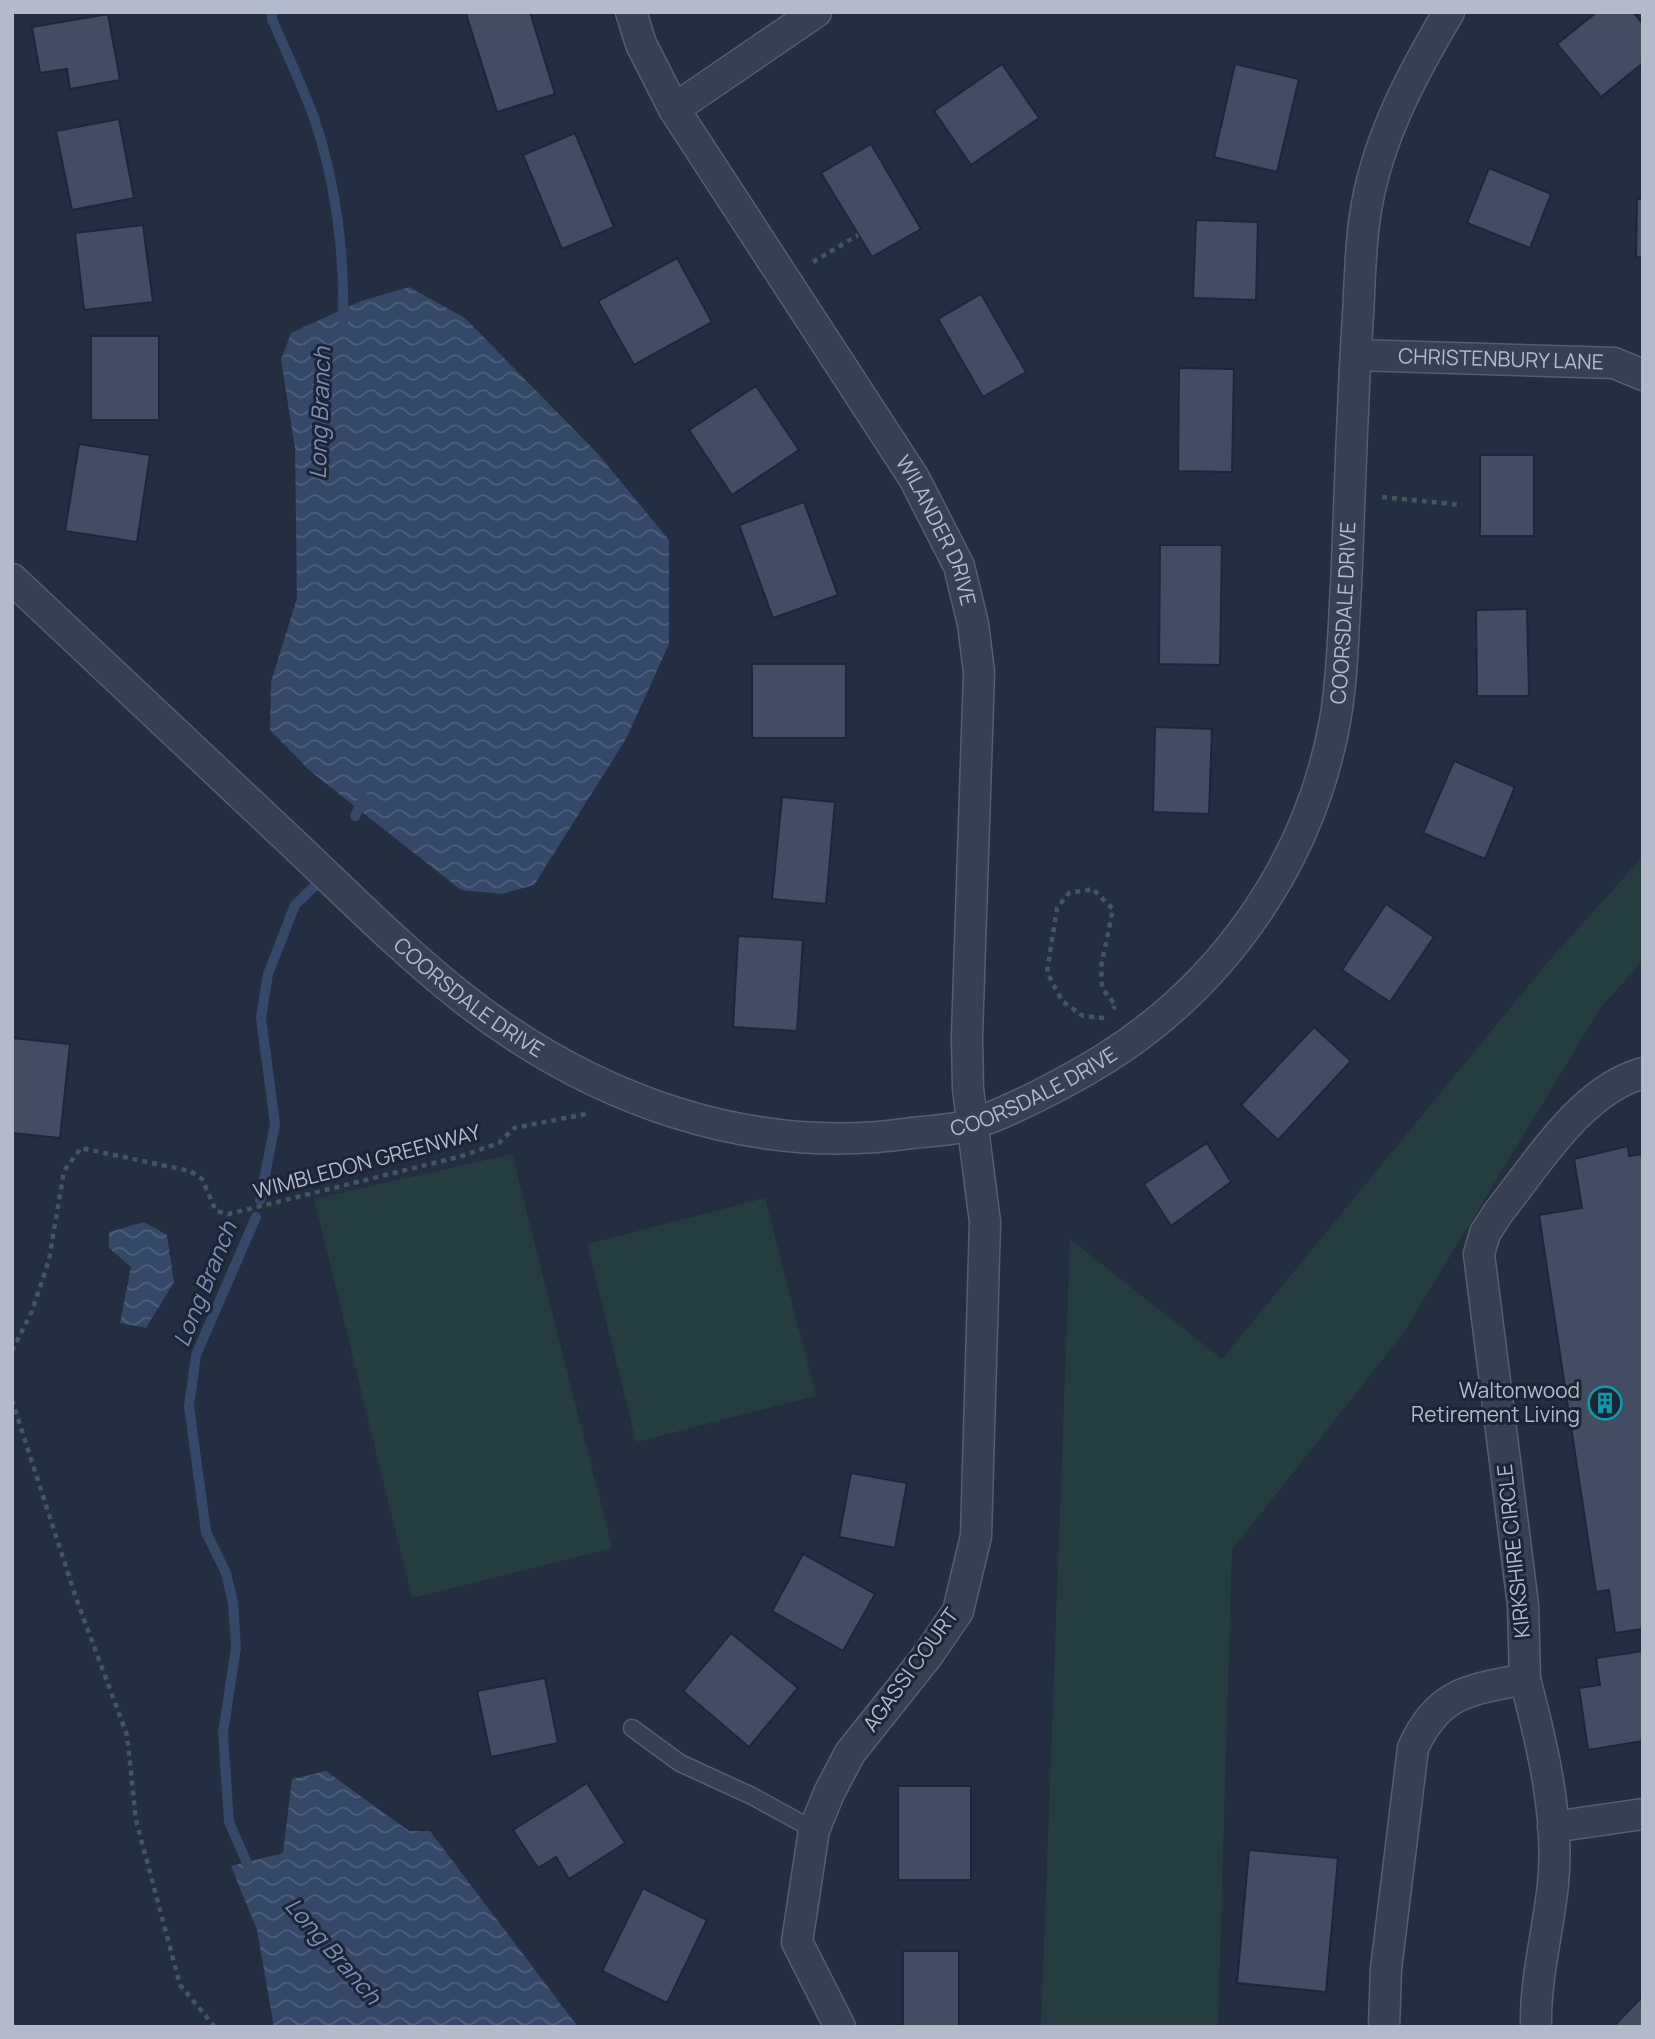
<svg xmlns="http://www.w3.org/2000/svg" width="1655" height="2039" viewBox="0 0 1655 2039" font-family="Manrope,sans-serif">
<style>
.park{fill:#253c41}
.water{fill:url(#water-waves)}
.lines{fill:none;stroke-linecap:round;stroke-linejoin:round}
.stream{stroke:#354868;stroke-width:10}
.building{fill:#424d63;stroke:#1e2737;stroke-width:2}
.service-casing{stroke:#555e6e;stroke-width:19}
.minor-casing{stroke:#555e6e;stroke-width:33}
.path{stroke:#40585b;stroke-width:4.5;stroke-dasharray:5 5;stroke-linecap:butt}
.service{stroke:#374050;stroke-width:16}
.minor{stroke:#374050;stroke-width:30}
.labels{text-anchor:middle;stroke-width:6;stroke-linejoin:round;paint-order:stroke}
.street-label{font-size:21px;fill:#b3bbcb;stroke:#1c2535}
.poi-label{font-size:21px;fill:#b3bbcb;stroke:#1c2535;text-anchor:end}
.water-label{font-size:23px;font-style:italic;fill:#798fb4;stroke:#1c2535}
</style>
<defs>
<pattern id="water-waves" width="16" height="10" patternUnits="userSpaceOnUse" patternTransform="scale(1.75)"><rect width="16" height="10" fill="#354868"/><path d="M0 5q4-4 8 0t8 0" fill="none" stroke="#50607c"/></pattern>
</defs>
<rect width="100%" height="100%" fill="#232e40"/>
<g class="park">
<path d="M1643,856v105l-42,46 -198,327 -171,216 -14,477h-177l29,-788 152,120 325,-396z"/>
<path d="M512,1154l100,394 -200,50 -98,-399z"/>
<path d="M765,1198l51,198 -180,46 -49,-198z"/>
</g>
<g class="water">
<path d="M409,287l56,31 134,137 70,85v104l-43,95 -92,146 -32,9 -41,-4 -151,-119 -40,-41 1,-48 26,-84 -2,-150 -14,-88 10,-27 70,-32z"/>
<path d="M144,1222l23,13 7,47 -28,46 -26,-5 11,-56 -22,-19v-16z"/>
<path d="M326,1771l83,60h21l148,196h-304l-17,-97 -26,-64 52,-13 9,-74z"/>
</g>
<g class="lines">
<g class="stream">
<path d="M272,12v7c14,33 30,66 42,99 22,63 31,139 29,206"/>
<path d="M355,816l9,-18"/>
<path d="M260,1200l15,-76 -14,-106 7,-44 27,-69 24,-23"/>
<path d="M252,1874l-23,-52 -6,-89 13,-85 -3,-45 -7,-30 -20,-41 -17,-126 7,-51 60,-138"/>
</g>
</g>
<g class="building">
<path d="M471,12h59l25,82 -58,18 -31,-98z"/>
<path d="M1597,12h36l10,12v39l-42,34 -44,-53z"/>
<path d="M108,14l12,66 -50,9 -3,-20 -27,4 -8,-46z"/>
<path d="M1002,64l37,54 -68,47 -37,-54z"/>
<path d="M1235,64l64,15 -22,93 -63,-15z"/>
<path d="M119,119l15,79 -62,12 -16,-79z"/>
<path d="M575,133l39,94 -52,22 -39,-94z"/>
<path d="M871,144l50,85 -49,28 -51,-84z"/>
<path d="M1489,168l62,26 -21,54 -63,-25z"/>
<path d="M1637,199h6v59l-7,-1z"/>
<path d="M1196,220l62,2 -2,78 -63,-2z"/>
<path d="M143,225l10,77 -69,8 -9,-77z"/>
<path d="M677,258l35,64 -78,43 -36,-64z"/>
<path d="M981,294l45,78 -43,25 -45,-78z"/>
<rect x="91" y="336" width="68" height="84"/>
<path d="M1179,368l55,1 -2,103 -54,-1z"/>
<path d="M756,386l43,64 -67,45 -43,-65z"/>
<path d="M79,444l71,11 -13,87 -72,-11z"/>
<rect x="1480" y="455" width="54" height="81"/>
<path d="M804,502l34,93 -65,23 -34,-93z"/>
<path d="M1160,545h62l-2,120 -61,-1z"/>
<path d="M1527,609l2,87h-52l-1,-86z"/>
<rect x="752" y="664" width="94" height="74"/>
<path d="M1155,727l57,2 -3,85 -56,-2z"/>
<path d="M1454,761l61,26 -30,72 -62,-26z"/>
<path d="M782,797l53,5 -9,102 -54,-5z"/>
<path d="M1386,904l48,33 -44,65 -48,-32z"/>
<path d="M738,936l65,4 -6,91 -64,-4z"/>
<path d="M1314,1027l37,34 -73,79 -37,-35z"/>
<path d="M12,1038l58,6 -10,94 -48,-5z"/>
<path d="M1207,1143l24,39 -60,44 -27,-42z"/>
<path d="M1628,1146l1,10 14,-2v475l-28,4 -6,-43 -13,2 -57,-377 43,-7 -8,-49z"/>
<path d="M851,1473l56,10 -12,65 -56,-11z"/>
<path d="M803,1554l72,40 -32,57 -71,-40z"/>
<path d="M731,1633l67,55 -49,59 -66,-56z"/>
<path d="M1643,1651v90l-55,9 -9,-62 21,-3 -4,-27z"/>
<path d="M545,1678l13,65 -67,14 -14,-66z"/>
<path d="M587,1783l38,60 -56,36 -13,-22 -18,11 -25,-38z"/>
<rect x="898" y="1786" width="73" height="94"/>
<path d="M1249,1850l89,8 -12,134 -89,-9z"/>
<path d="M643,1888l64,32 -40,83 -65,-32z"/>
<rect x="903" y="1951" width="56" height="76"/>
<path d="M1643,1996v31h-30z"/>
</g>
<g class="lines">
<defs>
<path id="service" d="M632,1728l48,35 72,33 62,34"/>
<g id="minor">
<path id="s1" d="M631,12l10,32 33,65 240,369 45,88 14,58 6,48 -12,364 1,53 17,133 -9,314 -18,75 -30,44 -78,98 -21,40 -15,37 -17,112 43,85"/>
<path d="M674,109l142,-97"/>
<path id="s2" d="M1356,355l258,8 29,12"/>
<path id="s3" d="M12,579c90,85 180,169 270,254 60,56 118,116 182,166 128,100 286,158 448,134 20,-2 43,-3 61,-9 39,-13 98,-44 133,-66 119,-75 204,-198 229,-337 8,-45 8,-90 11,-135 4,-91 6,-181 12,-271 2,-33 2,-67 7,-99 11,-75 46,-140 84,-204"/>
<path d="M1525,1679c17,65 35,138 28,205 -5,49 -18,94 -17,143"/>
<path d="M1553,1827l90,-13"/>
<path d="M1384,2027l2,-58 27,-221c25,-56 56,-58 112,-69l-2,-74 -44,-351 6,-21 13,-20c39,-49 83,-123 145,-140"/>
</g>
</defs>
<use href="#service" class="service-casing"/>
<use href="#minor" class="minor-casing"/>
<g class="path">
<path d="M813,262l45,-27"/>
<path d="M1382,497l80,8"/>
<path d="M1104,1018l-21,-2 -21,-15 -15,-29 10,-64 12,-15 24,-4 20,20 -12,58 1,21 14,18 -3,3"/>
<path d="M12,1351l20,-40 17,-51 15,-89 17,-23 109,23 12,8 14,32 13,3 233,-58 37,-13 15,-15 72,-14"/>
<path d="M12,1400l64,198 51,137 9,85 44,165 35,42"/>
</g>
<use href="#service" class="service"/>
<use href="#minor" class="minor"/>
</g>
<defs>
<symbol id="building-ring" viewBox="-11 -11 22 22"><circle r="9.5" fill="#1c2535" stroke="#0f9aa8" stroke-width="1.5"/><path d="M-4-6H4V6H1V3H-1V6H-4ZM-2.5-4.3h1.7v1.8h-1.7ZM.8-4.3h1.7v1.8H.8ZM-2.5-1h1.7V.8h-1.7ZM.8-1h1.7V.8H.8Z" fill="#0f9aa8"/></symbol>
</defs>
<g fill-rule="evenodd">
<use href="#building-ring" x="1586" y="1384" width="38" height="38"/>
</g>
<g class="labels">
<g class="street-label">
<text dy="7" stroke="none"><textPath href="#s2" startOffset="145">CHRISTENBURY LANE</textPath></text>
<text dy="7" stroke="none"><textPath href="#s1" startOffset="604">WILANDER DRIVE</textPath></text>
<text dy="7" stroke="none"><textPath href="#s3" startOffset="1836">COORSDALE DRIVE</textPath></text>
<text dy="7" stroke="none"><textPath href="#s3" startOffset="620">COORSDALE DRIVE</textPath></text>
<text dy="7" stroke="none"><textPath href="#s3" startOffset="1228">COORSDALE DRIVE</textPath></text>
<text transform="translate(367 1162) rotate(-15)" y="7">WIMBLEDON GREENWAY</text>
<text transform="translate(1514 1551) rotate(-96)" y="7">KIRKSHIRE CIRCLE</text>
<text transform="translate(911 1670) rotate(-54)" y="7">AGASSI COURT</text>
</g>
<g class="poi-label">
<text x="1580" y="1398">Waltonwood<tspan x="1580" dy="24">Retirement Living</tspan></text>
</g>
<g class="water-label">
<text transform="translate(320 413) rotate(-88)" y="8">Long Branch</text>
<text transform="translate(205 1284) rotate(-68)" y="8">Long Branch</text>
<text transform="translate(333 1951) rotate(49)" y="8">Long Branch</text>
</g>
</g>
<rect width="1655" height="2039" fill="none" stroke="#b3bbcb" stroke-width="28"/>
</svg>
